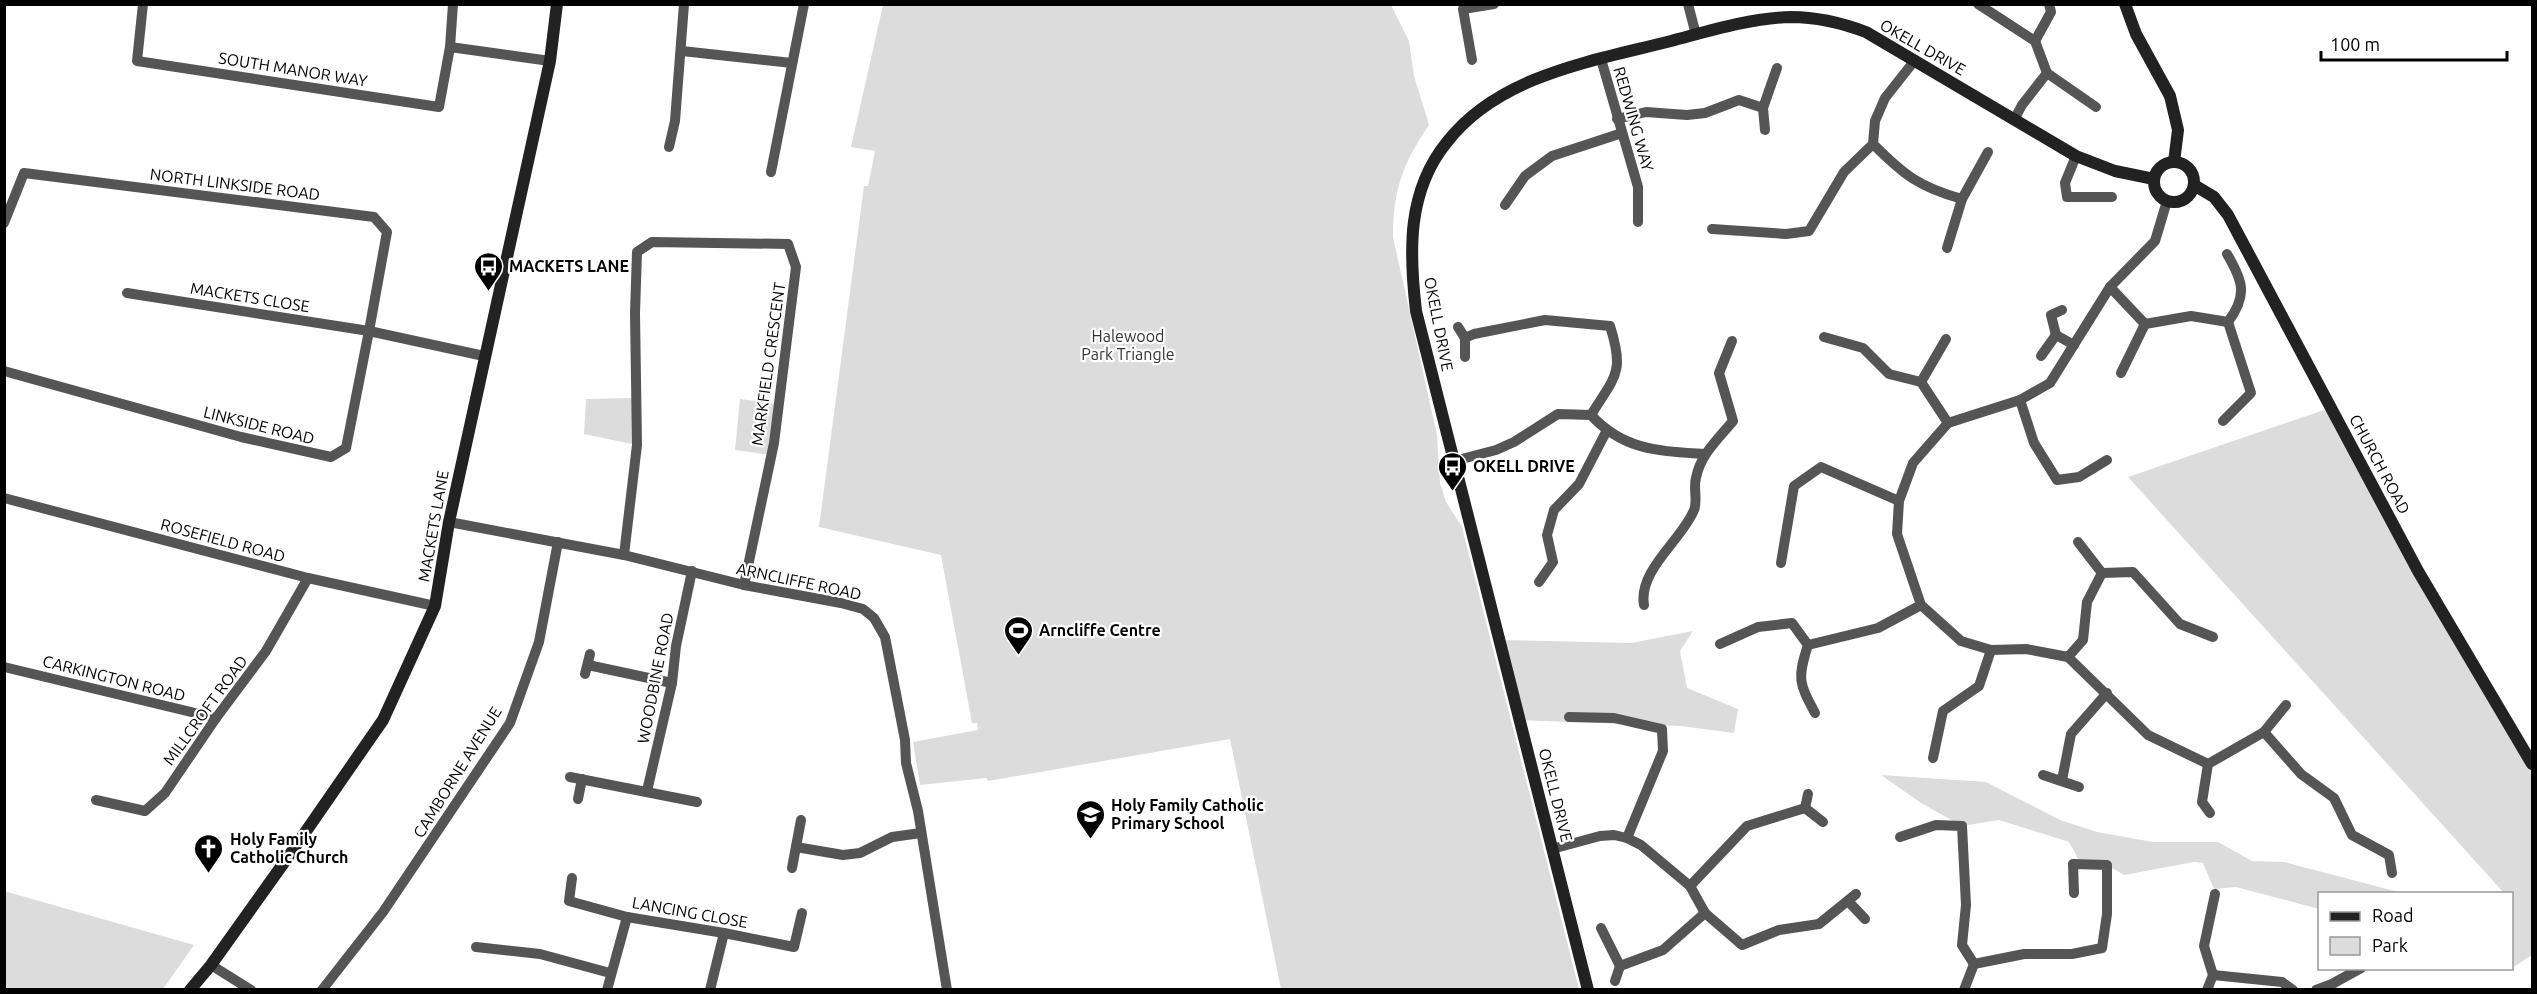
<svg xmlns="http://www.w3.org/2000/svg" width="2537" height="994" viewBox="0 0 2537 994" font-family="Ubuntu,sans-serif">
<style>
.green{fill:#dcdcdc}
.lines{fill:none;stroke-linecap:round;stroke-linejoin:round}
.street{stroke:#555;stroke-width:10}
.secondary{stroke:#222;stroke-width:12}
.labels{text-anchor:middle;stroke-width:4.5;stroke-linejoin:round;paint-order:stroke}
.street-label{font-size:16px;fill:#000;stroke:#fff}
.poi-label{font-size:16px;font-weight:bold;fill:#000;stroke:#fff;text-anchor:start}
.park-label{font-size:16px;fill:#333;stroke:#fff}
</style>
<rect width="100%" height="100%" fill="#fff"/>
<g class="green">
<path d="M883,5h508l18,36 5,35 15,49c-26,38 -36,65 -36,112l44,198 3,48 6,19 16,25 117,462h-298l-51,-250 -242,42 -2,-3 -66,7 -7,-43 65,-12 -1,-7h-5l-31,-168 -122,-28 45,-341h4l7,-35 -24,-4z"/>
<path d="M635,398l2,47 -53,-11 2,-35z"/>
<path d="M740,399l38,5 -6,51 -37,-5z"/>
<path d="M2327,409l205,342v204l-20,13v-62l2,-1 -2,-3v-8l-8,-1 -376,-416z"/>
<path d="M1693,631l-13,20 7,37 51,21 -4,24 -53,-7 -161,-6 -21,-80 132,3z"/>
<path d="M1881,775l105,7 74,38 37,12 56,10h65l34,19 32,1 118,31 -82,1 -1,15 -83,-22 -22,2 -11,-26 -9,-1 -70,13 -17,-10 -26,-1 -12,-22 -70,-22 -37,6 -41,-23z"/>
<path d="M4,891l190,54 -31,44h-158z"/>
</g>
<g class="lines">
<g class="street">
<path d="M143,4l-6,57 302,46 11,-60 3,-43"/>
<path d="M1688,4l8,31"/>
<path d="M1978,4l57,37 12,32 -25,32 -8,15"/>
<path d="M2035,41l16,-29 -2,-8"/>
<path d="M450,47l100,14"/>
<path d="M682,51l110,12"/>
<path d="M1601,59l37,128v35"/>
<path d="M1472,60l-9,-51 31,-5"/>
<path d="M2047,73l49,34"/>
<path d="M1763,108l2,22"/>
<path d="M1617,119l29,-7 41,3 18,-2 34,-13 24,8 14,-40"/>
<path d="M1873,144c31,31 46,43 89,55"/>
<path d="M669,147l6,-26 9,-117"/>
<path d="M2076,156l-11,27 2,14h45"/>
<path d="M771,172l33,-168"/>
<path d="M2167,201l-12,40 -45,46 -60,96 -30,17 -72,23 -35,40 -14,38 -2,33 24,71 40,36 30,9 35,-1 42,8 80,78 60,29"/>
<path d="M1505,205l20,-29 27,-20 70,-23"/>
<path d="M4,223l20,-50 350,44 13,15 -18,99 -242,-38"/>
<path d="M1712,229l74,5 23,-3 35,-59 29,-28 2,-23 10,-23 30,-38"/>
<path d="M1947,248l15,-49 26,-47"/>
<path d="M2110,287l35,37 46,-8 37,6c20,-27 15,-41 -1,-68"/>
<path d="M2062,310l-11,5 5,20 18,10"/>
<path d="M1458,327l7,11"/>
<path d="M1824,337l39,11 26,26 32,8 27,41"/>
<path d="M2041,356l15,-21"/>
<path d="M1465,357v-19l9,-4 71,-14 65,6c15,47 5,50 -19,89"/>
<path d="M4,371l237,66 90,20 15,-9 23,-117 115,25"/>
<path d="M2121,373l24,-49"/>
<path d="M1921,382l25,-43"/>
<path d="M2020,400l14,43 23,37 22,-3 28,-17"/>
<path d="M2223,421l28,-28 -23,-71"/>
<path d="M1454,461l42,-11 18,-8 44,-28 33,1c33,36 69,36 114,39"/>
<path d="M4,498l304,80 127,28"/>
<path d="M449,522l175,33 120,30 97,18 22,6 11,9 11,19 20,103 1,23 12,48 29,179"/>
<path d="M624,555l13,-110 -2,-132 2,-61 15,-10 136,2 8,23 -22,176 -30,142"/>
<path d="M1781,563l13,-77 27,-19 78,34"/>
<path d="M2102,573l31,-1 47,52 33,13"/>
<path d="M1539,582l14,-20 -6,-27 7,-25 25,-26 27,-52"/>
<path d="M1644,605c-6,-35 38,-65 50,-95 4,-9 -1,-22 2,-32 4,-23 23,-40 37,-57l-14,-48 13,-32"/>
<path d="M1720,644l38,-17 34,-4 16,22"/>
<path d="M2068,657l15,-17 4,-38 15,-29 -24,-31"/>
<path d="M588,665l84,18"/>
<path d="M4,667l212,51"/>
<path d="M585,674l5,-20"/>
<path d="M1815,713c-16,-30 -18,-34 -7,-68l70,-17 43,-23"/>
<path d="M1569,717l45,1 48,11 1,22 -36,87"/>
<path d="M2264,732l37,42 33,24 18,37 37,20 3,18"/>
<path d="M1933,758l10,-47 36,-25 12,-36"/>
<path d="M2208,764l56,-32 22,-27"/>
<path d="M2208,764l-6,38 8,11"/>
<path d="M2043,775l36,12"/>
<path d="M570,777l127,25"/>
<path d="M2062,780l9,-46 36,-41"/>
<path d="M647,791l25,-108 4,-37 16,-75"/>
<path d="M578,799l4,-20"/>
<path d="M96,800l49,11 20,-18 51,-75 50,-67 42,-73"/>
<path d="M1805,808l18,14"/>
<path d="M1900,837l36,-12 26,1 4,79 -4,40 12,19"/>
<path d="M796,847l47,8 17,-2 32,-16 29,-4"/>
<path d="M1552,849l48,-13 14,-1 13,3 14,7 49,41 15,27 37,32 37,-15 40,-6 37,-30"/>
<path d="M792,868l9,-48"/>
<path d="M572,878l-3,23 58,16 97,16 70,14 8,-34"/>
<path d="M1690,886l57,-60 58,-18 3,-14"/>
<path d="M1848,901l17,18"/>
<path d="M1601,928l19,38 43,-16 42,-37"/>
<path d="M476,947l64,7 70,19"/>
<path d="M211,965l40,25"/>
<path d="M2213,975l69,7 11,8"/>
<path d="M1615,981l5,-15"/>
<path d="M322,990l61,-78 127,-189 29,-81 19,-100"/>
<path d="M607,990l20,-73"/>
<path d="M710,990l14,-57"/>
<path d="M1964,990l10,-26 50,-10h48l30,-6 5,-34v-49l-34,-1 1,29"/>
<path d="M2207,990l6,-15 -9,-29 11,-52"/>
<path d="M2316,990l16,-6 29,-16"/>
</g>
<g class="secondary">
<path d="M2125,4l11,30 34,62 8,34 -4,32"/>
<circle cx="2174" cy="182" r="20"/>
<path d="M2194,185l20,12 14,18 190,356 114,193"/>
<path d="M190,990l21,-25 82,-115 90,-130 52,-114 14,-84 101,-461 7,-57"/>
<path d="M1588,990l-172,-679c-7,-60 -9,-120 31,-169 52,-67 146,-81 224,-101 38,-10 80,-23 120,-24 26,0 51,6 75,15l210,124 39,15 39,8"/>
</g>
</g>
<defs>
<symbol id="bus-pin" viewBox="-11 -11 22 30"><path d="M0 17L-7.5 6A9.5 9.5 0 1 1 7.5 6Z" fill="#000" stroke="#fff"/><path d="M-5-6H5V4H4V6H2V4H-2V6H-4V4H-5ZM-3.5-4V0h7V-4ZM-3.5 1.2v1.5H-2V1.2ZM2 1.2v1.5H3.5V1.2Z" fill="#fff"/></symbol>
<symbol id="stadium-pin" viewBox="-11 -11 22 30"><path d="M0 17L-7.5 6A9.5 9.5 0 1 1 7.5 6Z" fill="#000" stroke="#fff"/><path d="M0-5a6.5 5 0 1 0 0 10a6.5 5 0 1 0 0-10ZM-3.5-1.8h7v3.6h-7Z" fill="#fff"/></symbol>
<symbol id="school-pin" viewBox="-11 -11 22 30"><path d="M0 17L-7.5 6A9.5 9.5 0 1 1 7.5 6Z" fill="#000" stroke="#fff"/><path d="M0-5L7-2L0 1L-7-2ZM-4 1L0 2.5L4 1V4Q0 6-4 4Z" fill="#fff"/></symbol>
<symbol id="church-pin" viewBox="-11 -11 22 30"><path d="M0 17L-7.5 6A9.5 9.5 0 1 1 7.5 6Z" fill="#000" stroke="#fff"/><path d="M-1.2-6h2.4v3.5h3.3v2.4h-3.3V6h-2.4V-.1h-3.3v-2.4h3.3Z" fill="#fff"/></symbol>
</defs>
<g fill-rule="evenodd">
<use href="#bus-pin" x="472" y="250" width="33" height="45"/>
<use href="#bus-pin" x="1436" y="450" width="33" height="45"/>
<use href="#stadium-pin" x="1002" y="614" width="33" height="45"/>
<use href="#school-pin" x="1074" y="798" width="33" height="45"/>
<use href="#church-pin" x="192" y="832" width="33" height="45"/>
</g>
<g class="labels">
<g class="street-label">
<text transform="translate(1923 47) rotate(30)" y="6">OKELL DRIVE</text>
<text transform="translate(293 69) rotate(9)" y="6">SOUTH MANOR WAY</text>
<text transform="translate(1634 119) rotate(74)" y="6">REDWING WAY</text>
<text transform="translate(235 184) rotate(7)" y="6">NORTH LINKSIDE ROAD</text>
<text transform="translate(250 297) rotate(9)" y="6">MACKETS CLOSE</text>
<text transform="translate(1439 324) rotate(79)" y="6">OKELL DRIVE</text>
<text transform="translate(768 364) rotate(-82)" y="6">MARKFIELD CRESCENT</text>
<text transform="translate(259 425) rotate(14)" y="6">LINKSIDE ROAD</text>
<text transform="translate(2380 464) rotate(62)" y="6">CHURCH ROAD</text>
<text transform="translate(433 526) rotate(-80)" y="6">MACKETS LANE</text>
<text transform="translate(223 540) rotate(15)" y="6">ROSEFIELD ROAD</text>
<text transform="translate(799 581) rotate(12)" y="6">ARNCLIFFE ROAD</text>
<text transform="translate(114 678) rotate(14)" y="6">CARKINGTON ROAD</text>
<text transform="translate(655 678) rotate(-79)" y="6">WOODBINE ROAD</text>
<text transform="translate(205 710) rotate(-54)" y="6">MILLCROFT ROAD</text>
<text transform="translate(457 772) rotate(-58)" y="6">CAMBORNE AVENUE</text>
<text transform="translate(1556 795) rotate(76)" y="6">OKELL DRIVE</text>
<text transform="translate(690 912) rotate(10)" y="6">LANCING CLOSE</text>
</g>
<g class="poi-label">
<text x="509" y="272">MACKETS LANE</text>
<text x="1473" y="472">OKELL DRIVE</text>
<text x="1039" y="636">Arncliffe Centre</text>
<text x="1111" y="811">Holy Family Catholic<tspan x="1111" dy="18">Primary School</tspan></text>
<text x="230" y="845">Holy Family<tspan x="230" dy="18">Catholic Church</tspan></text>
</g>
<g class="park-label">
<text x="1128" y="342">Halewood<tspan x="1128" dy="18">Park Triangle</tspan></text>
</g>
</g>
<rect width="2537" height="994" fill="none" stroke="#000000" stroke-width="12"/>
<rect x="2318" y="892" width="195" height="78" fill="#ffffff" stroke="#999999" stroke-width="1.5"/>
<rect x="2330" y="912" width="30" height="9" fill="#222222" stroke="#999999" stroke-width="1.5"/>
<text x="2372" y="922" font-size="18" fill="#000000">Road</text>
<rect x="2330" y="937" width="30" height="18" fill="#dcdcdc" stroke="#999999" stroke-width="1.5"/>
<text x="2372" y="952" font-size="18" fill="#000000">Park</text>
<path d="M2321 51v9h186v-9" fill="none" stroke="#000000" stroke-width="3"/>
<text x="2330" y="51" font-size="18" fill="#000000" stroke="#ffffff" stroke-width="4.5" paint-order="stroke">100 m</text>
</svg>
